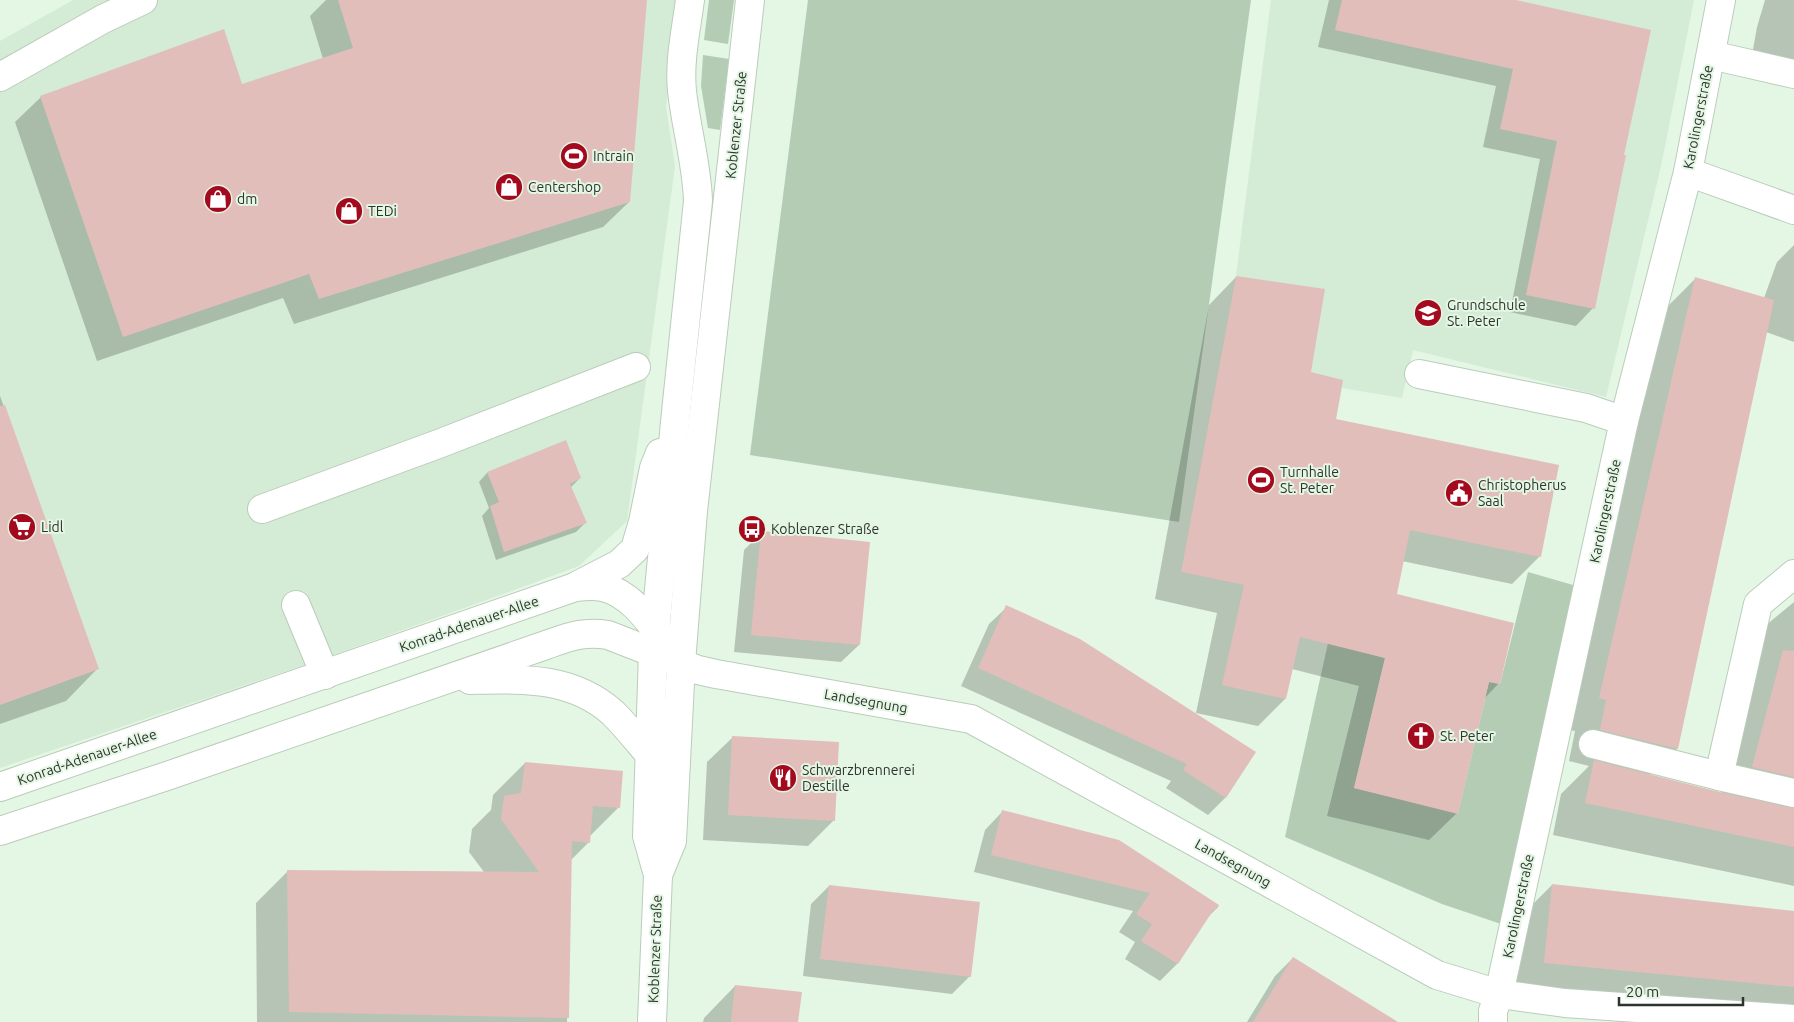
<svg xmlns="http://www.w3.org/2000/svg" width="1794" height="1022" viewBox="0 0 1794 1022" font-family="Ubuntu,sans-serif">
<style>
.built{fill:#d4ebd5}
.green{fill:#b4ccb4}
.shadow{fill:#0003}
.building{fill:#e2bebb}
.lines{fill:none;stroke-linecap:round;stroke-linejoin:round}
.minor-casing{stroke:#baccba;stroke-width:30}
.minor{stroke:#fff;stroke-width:28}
.labels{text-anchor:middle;stroke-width:4;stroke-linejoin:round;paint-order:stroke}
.street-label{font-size:14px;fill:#2d342e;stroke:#e4f6e4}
.poi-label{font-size:14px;fill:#2d342e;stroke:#e4f6e4;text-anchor:start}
</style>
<rect width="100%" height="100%" fill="#e4f6e4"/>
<g class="built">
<path d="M73,0h606l-13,107 9,59 -48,355 -48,45 -62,23 -198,71 -319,108v-727z"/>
<path d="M1271,0h423l-33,166 -55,231 -193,-47 -11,48 -60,-10 -41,209 -120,-25 55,-296z"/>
</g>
<g class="green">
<path d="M709,0h25l-6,44 -24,-4z"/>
<path d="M808,0h443l-72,522 -429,-67z"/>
<path d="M703,55l26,4 -9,71 -12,-2 -7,-42z"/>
<path d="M1528,572l52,15 -79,337 -59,-20 -157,-67 43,-194 57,15 -31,130 104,25 31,-131 11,2z"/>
</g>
<g class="shadow">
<path d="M326,0h320l-17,202 -26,25 -309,97 -11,-26 -186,63 -82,-239 26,-25 200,-11 82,-27 -13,-43z"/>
<path d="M1329,0h181l112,156 -29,152 -17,18 -66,-14 30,-153 -57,-12 13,-61 -178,-39z"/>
<path d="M1765,0h29v65l-42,-10 5,-28z"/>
<path d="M1794,245v97l-28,-10 -89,417 -27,26 72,18 29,-112 -13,-27 33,-33 23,-19v284l-241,-51 8,-41 28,-28 -20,-5 6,-30 -7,-1 96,-420 31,-31 69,19 13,-36z"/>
<path d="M1236,277l74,96 24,47 206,136 -28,28 -110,-23 -7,33 104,89 -15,16 -27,114 -28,27 -102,-24 32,-130 -67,-17 -7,30 -27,27 -62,-13 21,-100 -62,-14 54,-294z"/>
<path d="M0,396l97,273 -31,32 -66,23z"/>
<path d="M566,442l14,36 -9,9 14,36 -9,9 -80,28 -14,-44 7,-8 -10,-26 8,-9z"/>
<path d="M762,532l97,113 -18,17 -107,-10 10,-102z"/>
<path d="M1007,607l247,146 -29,45 -17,17 -42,-27 5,-7 -210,-95 28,-62z"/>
<path d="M733,737l104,6 -4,78 -25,25 -105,-6 4,-78z"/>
<path d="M525,763l93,45 -29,29 -1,6 -18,18 -3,161h-310l-1,-119 32,-32 196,1 -15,-20 3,-23 19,-19 2,-15z"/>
<path d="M1002,812l214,97 -8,8 -31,47 -17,17 -35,-22 10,-17 -16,-10 14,-21 -159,-39 11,-42z"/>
<path d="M1552,885l242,27v110l-289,-19 7,-78z"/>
<path d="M829,886l141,90 -18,18 -149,-18 8,-72z"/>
<path d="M1293,958l62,64h-108l28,-46z"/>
<path d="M735,986l62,36h-94l1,-4z"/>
</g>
<g class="building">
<path d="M338,0h309l-17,202 -311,97 -10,-25 -186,63 -83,-241 184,-67 18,55 111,-36z"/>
<path d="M1342,0h174l135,30 -27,125h2l-31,154 -69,-14 31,-154 -57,-12 13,-60 -178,-39z"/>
<path d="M1236,276l89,13 -14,83 32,8 -7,39 223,46 -18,92 -131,-27 -13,64 117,29 -14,61 -11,-2 -31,132 -104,-26 31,-130 -85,-21 -14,62 -64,-14 22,-100 -63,-13z"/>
<path d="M1695,277l79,23 -96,449 -78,-19 6,-30 -7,-2z"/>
<path d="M5,405l94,264 -99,36v-299z"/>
<path d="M566,440l15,38 -11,6 17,39 -83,29 -14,-46 9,-4 -12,-30z"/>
<path d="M761,531l109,11 -10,103 -109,-10z"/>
<path d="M1006,605l74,34 176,113 -30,46 -43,-28 4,-6 -209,-96z"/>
<path d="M1783,650l11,1v126l-42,-10z"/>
<path d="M732,736l107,6 -4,79 -107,-6z"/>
<path d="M1594,760l121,31 79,17v39l-209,-44z"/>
<path d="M525,762l98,9 -3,37 -27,-2 -3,37 -18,-2 -3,177 -280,-6 -2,-142 252,2 -38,-53 3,-23 17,-3z"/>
<path d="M1002,810l117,30 100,65 -2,4h-3l-36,55 -37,-23 11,-17 -16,-10 14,-21 -159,-38z"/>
<path d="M1552,884l242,27v76l-250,-24z"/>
<path d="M829,885l151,17 -9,75 -151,-18z"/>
<path d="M1293,957l105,65h-145z"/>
<path d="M735,985l67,7 -4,30h-67z"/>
</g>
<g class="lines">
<defs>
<g id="minor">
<path d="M1711,55l83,19"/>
<path d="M0,77l103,-58 40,-19"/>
<path d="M1688,172l106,38"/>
<path d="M1419,374l167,34 38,13"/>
<path d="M262,509l179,-66 195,-76"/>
<path d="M578,585l41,-21 16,-15 8,-27 11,-54 6,-15"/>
<path d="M296,605l29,70"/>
<path d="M470,680c52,-1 101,-4 143,33 13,13 24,27 36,41"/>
<path d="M1593,744l126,32 75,17"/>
<path d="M1719,776l39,-172 36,-30"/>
<path d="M0,787l575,-200c9,-1 19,-2 28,0 26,6 44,31 59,51"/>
<path d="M0,831l167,-55 379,-131c23,-8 37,-14 62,-10l90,35 18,4 255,45 466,256 62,19 66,9 229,16"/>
<path d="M658,875l14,-34 9,-178 12,-152 57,-511"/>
<path d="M652,1022l6,-147 -11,-39 6,-184 23,-240 22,-211c-1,-37 -12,-73 -16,-110 -3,-30 4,-61 8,-91"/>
<path d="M1493,1022v-11l6,-17 125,-573 64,-249 33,-172"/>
</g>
</defs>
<use href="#minor" class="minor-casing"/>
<use href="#minor" class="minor"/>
</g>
<defs>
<symbol id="stadium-disc" viewBox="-11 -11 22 22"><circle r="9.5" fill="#a40a1e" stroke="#e4f6e4"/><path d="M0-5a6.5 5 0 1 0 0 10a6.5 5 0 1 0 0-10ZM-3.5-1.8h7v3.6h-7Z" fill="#fff"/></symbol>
<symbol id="shop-disc" viewBox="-11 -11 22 22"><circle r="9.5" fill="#a40a1e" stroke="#e4f6e4"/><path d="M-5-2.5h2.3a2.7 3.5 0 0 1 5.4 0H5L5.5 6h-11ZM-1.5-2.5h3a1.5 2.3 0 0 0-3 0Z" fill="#fff"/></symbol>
<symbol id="school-disc" viewBox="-11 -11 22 22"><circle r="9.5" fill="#a40a1e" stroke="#e4f6e4"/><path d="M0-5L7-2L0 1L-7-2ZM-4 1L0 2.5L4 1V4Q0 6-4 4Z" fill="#fff"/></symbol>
<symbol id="civic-disc" viewBox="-11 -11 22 22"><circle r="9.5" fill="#a40a1e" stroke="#e4f6e4"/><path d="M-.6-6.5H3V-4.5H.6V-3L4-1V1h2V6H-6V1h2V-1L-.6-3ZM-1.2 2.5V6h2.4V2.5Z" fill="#fff"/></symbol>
<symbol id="supermarket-disc" viewBox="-11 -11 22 22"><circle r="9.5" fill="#a40a1e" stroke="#e4f6e4"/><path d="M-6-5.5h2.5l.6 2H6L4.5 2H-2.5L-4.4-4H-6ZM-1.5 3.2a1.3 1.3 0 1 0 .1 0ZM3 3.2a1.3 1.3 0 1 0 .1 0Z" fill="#fff"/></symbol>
<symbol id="bus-disc" viewBox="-11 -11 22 22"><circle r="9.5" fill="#a40a1e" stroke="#e4f6e4"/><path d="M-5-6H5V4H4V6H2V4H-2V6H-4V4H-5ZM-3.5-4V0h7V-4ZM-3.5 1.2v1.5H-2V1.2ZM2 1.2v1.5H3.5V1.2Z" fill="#fff"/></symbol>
<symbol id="church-disc" viewBox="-11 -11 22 22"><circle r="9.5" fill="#a40a1e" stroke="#e4f6e4"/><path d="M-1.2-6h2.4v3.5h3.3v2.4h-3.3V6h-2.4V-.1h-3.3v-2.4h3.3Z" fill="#fff"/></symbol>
<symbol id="restaurant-disc" viewBox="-11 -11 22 22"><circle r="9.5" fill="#a40a1e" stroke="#e4f6e4"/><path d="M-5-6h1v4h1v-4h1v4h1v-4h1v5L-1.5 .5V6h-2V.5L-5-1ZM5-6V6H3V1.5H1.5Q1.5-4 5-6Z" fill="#fff"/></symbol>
</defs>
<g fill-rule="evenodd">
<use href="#stadium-disc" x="558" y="140" width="32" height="32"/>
<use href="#shop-disc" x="493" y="171" width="32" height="32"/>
<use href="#shop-disc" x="202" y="183" width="32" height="32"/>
<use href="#shop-disc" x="333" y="195" width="32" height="32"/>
<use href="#school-disc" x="1412" y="297" width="32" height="32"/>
<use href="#stadium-disc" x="1245" y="464" width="32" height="32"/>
<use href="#civic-disc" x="1443" y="477" width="32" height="32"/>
<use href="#supermarket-disc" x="6" y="511" width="32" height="32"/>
<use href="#bus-disc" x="736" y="513" width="32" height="32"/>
<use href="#church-disc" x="1405" y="720" width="32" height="32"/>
<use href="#restaurant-disc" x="767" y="762" width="32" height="32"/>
</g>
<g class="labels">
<g class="street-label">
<text transform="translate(1698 117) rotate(-79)" y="5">Karolingerstraße</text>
<text transform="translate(736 125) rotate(-84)" y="5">Koblenzer Straße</text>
<text transform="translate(1605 511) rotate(-78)" y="5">Karolingerstraße</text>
<text transform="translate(469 624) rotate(-19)" y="5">Konrad-Adenauer-Allee</text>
<text transform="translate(866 701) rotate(10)" y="5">Landsegnung</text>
<text transform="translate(87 757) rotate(-19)" y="5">Konrad-Adenauer-Allee</text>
<text transform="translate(1233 863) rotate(29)" y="5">Landsegnung</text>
<text transform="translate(1518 906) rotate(-78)" y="5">Karolingerstraße</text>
<text transform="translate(655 949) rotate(-88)" y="5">Koblenzer Straße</text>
</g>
<g class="poi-label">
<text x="593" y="161">Intrain</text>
<text x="528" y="192">Centershop</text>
<text x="237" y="204">dm</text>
<text x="368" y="216">TEDi</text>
<text x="1447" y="310">Grundschule<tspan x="1447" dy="16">St. Peter</tspan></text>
<text x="1280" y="477">Turnhalle<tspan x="1280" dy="16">St. Peter</tspan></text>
<text x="1478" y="490">Christopherus<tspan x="1478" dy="16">Saal</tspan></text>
<text x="41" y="532">Lidl</text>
<text x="771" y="534">Koblenzer Straße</text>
<text x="1440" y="741">St. Peter</text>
<text x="802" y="775">Schwarzbrennerei<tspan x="802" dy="16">Destille</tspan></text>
</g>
</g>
<path d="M1619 997v8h124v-8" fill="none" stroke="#2d342e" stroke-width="2.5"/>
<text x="1626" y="997" font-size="15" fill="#2d342e" stroke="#e4f6e4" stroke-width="4" paint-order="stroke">20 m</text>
</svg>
